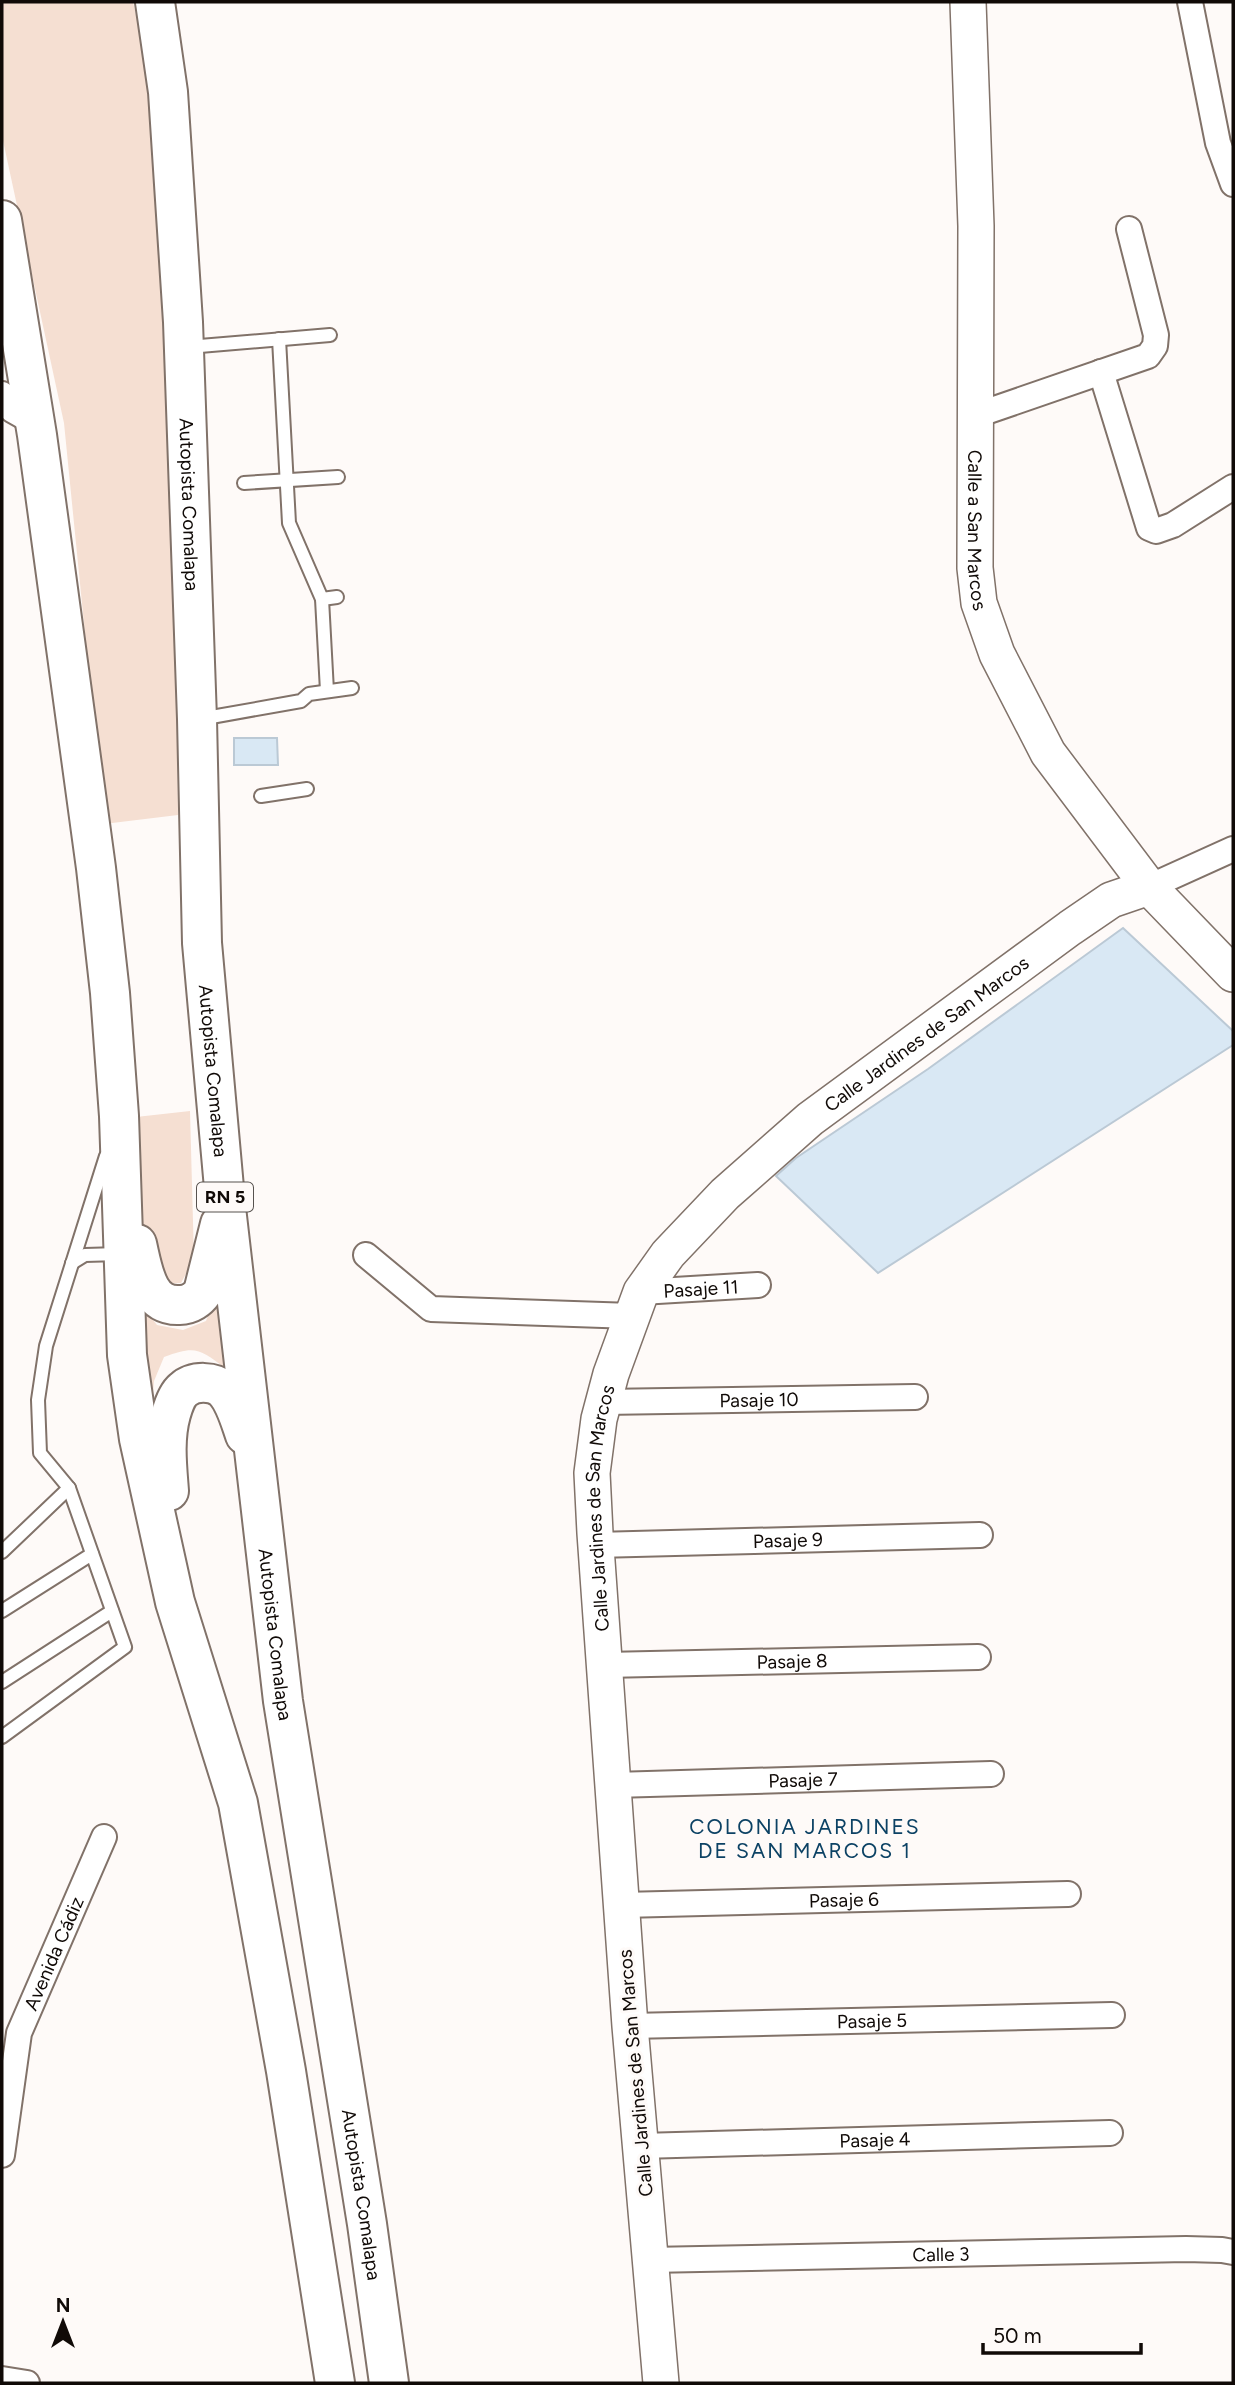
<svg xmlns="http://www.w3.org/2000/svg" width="1235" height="2385" viewBox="0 0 1235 2385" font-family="Figtree,sans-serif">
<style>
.green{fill:#f5dfd2}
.building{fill:#d9e8f4;stroke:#bbc9d5;stroke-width:2}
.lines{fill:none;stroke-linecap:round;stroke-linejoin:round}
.lane-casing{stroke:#817269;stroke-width:16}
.street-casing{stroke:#817269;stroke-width:28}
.secondary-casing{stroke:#817269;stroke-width:38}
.highway-casing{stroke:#817269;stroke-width:42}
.lane{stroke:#fff;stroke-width:12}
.street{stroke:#fff;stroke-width:24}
.secondary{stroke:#fff;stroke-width:35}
.highway{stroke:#fff;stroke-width:38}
.labels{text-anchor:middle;stroke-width:6;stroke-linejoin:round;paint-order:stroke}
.shield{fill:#fefaf8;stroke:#57524f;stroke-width:2}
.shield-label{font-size:18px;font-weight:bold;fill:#100a07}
.street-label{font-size:19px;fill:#100a07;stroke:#fefaf8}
.neighbourhood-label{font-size:21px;letter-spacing:2px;fill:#0c4264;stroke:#fefaf8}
</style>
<rect width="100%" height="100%" fill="#fefaf8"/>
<g class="green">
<path d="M2,2h131l15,64 28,502 2,247 -74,9 -40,-401 -62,-287z"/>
<path d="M190,1111l4,148 -13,24 -18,1 -20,-51 -7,-116z"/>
<path d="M219,1285l7,84c-26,-20 -30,-24 -62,-12l-10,24 -4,51 -18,-139 25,32 26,5 23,-9z"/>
</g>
<g class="building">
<path d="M234,738h43l1,27h-44z"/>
<path d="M1123,928l110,103v14l-355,228 -102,-97 20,-18 132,-89z"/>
</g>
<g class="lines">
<defs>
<g id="lane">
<path d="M279,339l10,184 33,76 5,92"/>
<path d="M188,347l142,-12"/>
<path d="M244,483l94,-6"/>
<path d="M322,599l15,-2"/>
<path d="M200,719l101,-18 8,-7 43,-6"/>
<path d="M261,796l46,-7"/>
<path d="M72,1263l13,-8 34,-1"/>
<path d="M2,1552l67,-64"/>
<path d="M2,1611l90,-57"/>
<path d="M2,1682l110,-71"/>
<path d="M2,1737l123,-90 -56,-159 -29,-35 -2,-53 8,-54 60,-190"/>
</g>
<g id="street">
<path d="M1190,2l28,141 15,41"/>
<path d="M1101,372l48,156 7,3 17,-6 60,-38"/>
<path d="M2,394l10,16 23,13"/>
<path d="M974,416l174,-60 7,-10 1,-11 -27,-106"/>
<path d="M1149,887l84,-38"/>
<path d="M366,1255l65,54 201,7"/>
<path id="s1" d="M641,1292l117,-7"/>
<path id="s2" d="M603,1402l312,-5"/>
<path id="s3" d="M596,1545l384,-10"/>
<path id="s4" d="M605,1665l373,-8"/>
<path id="s5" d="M614,1785l377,-11"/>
<path id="s6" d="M622,1905l446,-11"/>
<path id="s7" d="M630,2026l482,-11"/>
<path id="s8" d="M641,2146l469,-13"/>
<path id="s9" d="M2,2155l17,-122 85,-196"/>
<path id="s10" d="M649,2260l537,-11 36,1 11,2"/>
<path d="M2,2379l25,4"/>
</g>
<g id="secondary">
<path id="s11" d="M968,2l8,224 -1,342 4,35 18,51 51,99 101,134 84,87"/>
<path id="s12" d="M661,2383l-31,-357 -35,-493 -3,-60 7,-54 12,-45 30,-82 27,-38 57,-60 85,-75 260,-191 41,-28 38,-13"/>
</g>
<g id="highway">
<path id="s13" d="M155,2l13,90 15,230 14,397 5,224 23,256 58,502 84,523 22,159"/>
<path d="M2,220l35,215 59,433 14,125 9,123 8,239 12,84 36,163 63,201 48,268 49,312"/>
<path d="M137,1244c6,25 10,63 43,61 10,0 18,-6 23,-13l17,-68"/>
<path d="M169,1491c-2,-26 -5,-52 2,-77 2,-7 6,-19 12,-24 11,-10 31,-9 41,0 11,11 16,31 21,45"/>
</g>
</defs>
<use href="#lane" class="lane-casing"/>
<use href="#street" class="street-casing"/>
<use href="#secondary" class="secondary-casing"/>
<use href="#highway" class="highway-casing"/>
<use href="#lane" class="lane"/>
<use href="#street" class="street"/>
<use href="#secondary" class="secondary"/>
<use href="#highway" class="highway"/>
</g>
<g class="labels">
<rect class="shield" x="197" y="1182.5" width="56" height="29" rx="5"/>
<g class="shield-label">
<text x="225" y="1203">RN 5</text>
</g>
<g class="street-label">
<text dy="7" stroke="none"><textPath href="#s13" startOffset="504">Autopista Comalapa</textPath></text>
<text dy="7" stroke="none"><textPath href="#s11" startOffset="528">Calle a San Marcos</textPath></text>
<text dy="7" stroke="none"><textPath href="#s12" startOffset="1488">Calle Jardines de San Marcos</textPath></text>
<text dy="7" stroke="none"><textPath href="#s13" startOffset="1071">Autopista Comalapa</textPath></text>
<text dy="7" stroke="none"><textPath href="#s1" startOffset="60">Pasaje 11</textPath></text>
<text dy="7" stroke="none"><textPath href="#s2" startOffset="156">Pasaje 10</textPath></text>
<text dy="7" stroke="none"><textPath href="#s12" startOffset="878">Calle Jardines de San Marcos</textPath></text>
<text dy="7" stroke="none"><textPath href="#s3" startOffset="192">Pasaje 9</textPath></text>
<text dy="7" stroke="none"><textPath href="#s13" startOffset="1638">Autopista Comalapa</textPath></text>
<text dy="7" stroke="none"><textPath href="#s4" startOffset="187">Pasaje 8</textPath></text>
<text dy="7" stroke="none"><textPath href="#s5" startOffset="189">Pasaje 7</textPath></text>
<text dy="7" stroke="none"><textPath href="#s6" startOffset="222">Pasaje 6</textPath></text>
<text dy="7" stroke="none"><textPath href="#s9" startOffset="210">Avenida Cádiz</textPath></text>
<text dy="7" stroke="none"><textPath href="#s7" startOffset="242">Pasaje 5</textPath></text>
<text transform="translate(635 2073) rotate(-95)" y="7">Calle Jardines de San Marcos</text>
<text dy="7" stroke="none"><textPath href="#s8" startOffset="234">Pasaje 4</textPath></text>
<text dy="7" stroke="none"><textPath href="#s13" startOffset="2205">Autopista Comalapa</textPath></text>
<text dy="7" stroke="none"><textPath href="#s10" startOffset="292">Calle 3</textPath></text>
</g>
<g class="neighbourhood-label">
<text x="805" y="1834">COLONIA JARDINES<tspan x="805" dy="24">DE SAN MARCOS 1</tspan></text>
</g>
</g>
<rect width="1235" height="2385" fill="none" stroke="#100a07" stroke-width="7"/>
<g transform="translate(63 2322)" stroke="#fefaf8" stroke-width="5" paint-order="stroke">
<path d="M0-5L12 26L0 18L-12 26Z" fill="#100a07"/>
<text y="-10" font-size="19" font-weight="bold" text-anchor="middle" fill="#100a07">N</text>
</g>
<path d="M983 2343v10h158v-10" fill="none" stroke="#100a07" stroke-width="3.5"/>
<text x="993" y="2343" font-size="21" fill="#100a07" stroke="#fefaf8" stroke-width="5" paint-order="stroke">50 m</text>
</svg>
